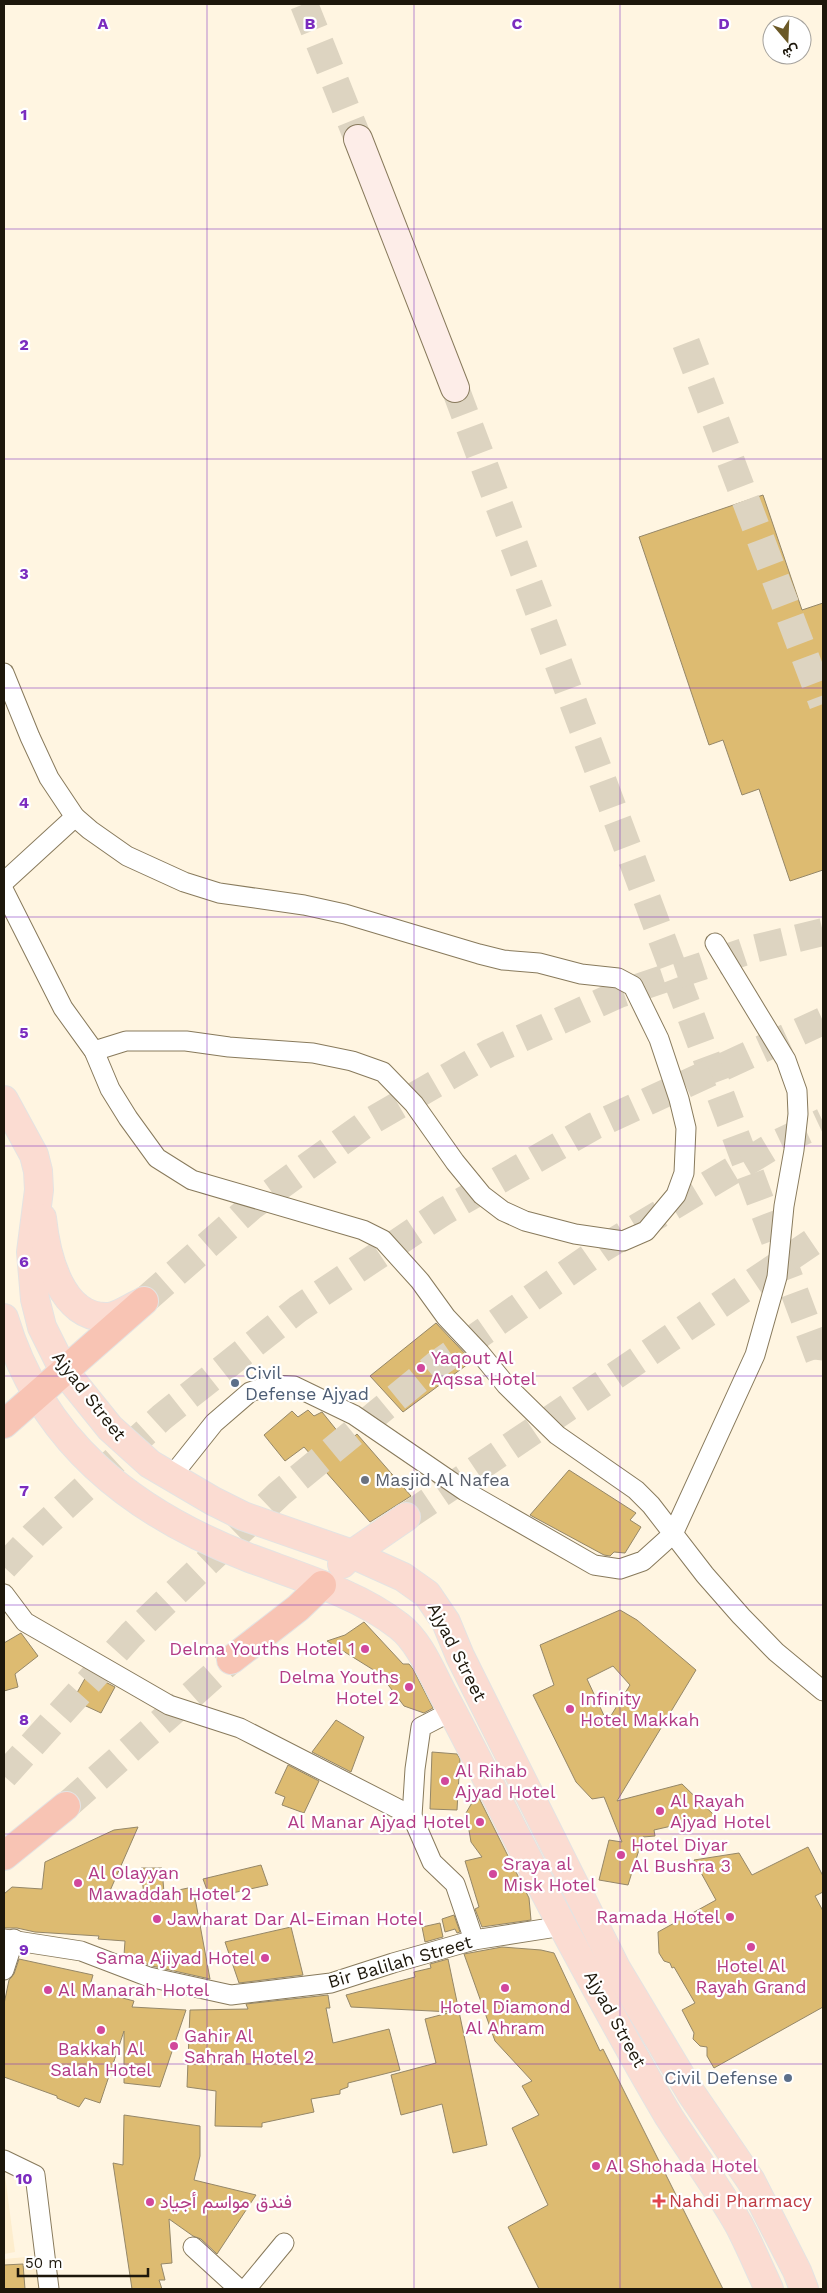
<svg xmlns="http://www.w3.org/2000/svg" width="827" height="2293" viewBox="0 0 827 2293" font-family="'Work Sans',Vazirmatn,sans-serif">
<style>
.built{fill:#fdedcd}
.building{fill:#ddbb71;stroke:#958768;fill-rule:evenodd}
.lines{fill:none;stroke-linecap:round;stroke-linejoin:round}
.street-tunnel{stroke:#ddd4c1;stroke-width:19;stroke-dasharray:19 9;stroke-linecap:butt}
.secondary-tunnel{stroke:#ddd4c1;stroke-width:28;stroke-dasharray:28 14;stroke-linecap:butt}
.primary-tunnel{stroke:#ddd4c1;stroke-width:28;stroke-dasharray:28 14;stroke-linecap:butt}
.highway-tunnel{stroke:#ddd4c1;stroke-width:28;stroke-dasharray:28 14;stroke-linecap:butt}
.street-casing{stroke:#887a5c;stroke-width:21}
.secondary-casing{stroke:#887a5c;stroke-width:30}
.primary-casing{stroke:#e4e3e2;stroke-width:30}
.highway-casing{stroke:#e4e3e2;stroke-width:30}
.street{stroke:#fff;stroke-width:19}
.secondary{stroke:#fdede8;stroke-width:28}
.primary{stroke:#fbdcd2;stroke-width:28}
.highway{stroke:#f8c4b4;stroke-width:28}
.grid{fill:none;stroke:#7b2cbf;stroke-width:1;stroke-opacity:0.55}
.hotel-dot{fill:#d1479c;stroke:#fff;stroke-width:2}
.service-dot{fill:#5c6f8a;stroke:#fff;stroke-width:2}
.worship-dot{fill:#6b7280;stroke:#fff;stroke-width:2}
.health-dot{fill:#e0444e;stroke:#fff;stroke-width:2}
.labels{text-anchor:middle;stroke-width:4.5;stroke-linejoin:round;paint-order:stroke}
.hotel-label{font-size:18px;fill:#b23c85;stroke:#fff;text-anchor:start}
.service-label{font-size:18px;fill:#4e5e75;stroke:#fff;text-anchor:start}
.street-label{font-size:18px;fill:#1d170b;stroke:#fff}
.worship-label{font-size:18px;fill:#5b616d;stroke:#fff;text-anchor:start}
.health-label{font-size:18px;fill:#be3a42;stroke:#fff;text-anchor:start}
.grid-label{font-size:16px;text-anchor:middle;font-weight:bold;fill:#7b2cbf;stroke:#fff;stroke-width:4.5;stroke-linejoin:round;paint-order:stroke}
</style>
<rect width="100%" height="100%" fill="#fff5e1"/>
<g class="built">
<path d="M4,2168l11,84 -11,2z"/>
<path d="M26,2257l15,15 1,17h-38v-30z"/>
</g>
<g class="building">
<path d="M763,495l39,115 21,-7v267l-33,11 -31,-92 -17,6 -19,-55 -14,5 -70,-208z"/>
<path d="M436,1323l36,38 -69,51 -33,-36z"/>
<path d="M308,1410l6,6 8,-4 25,31 10,-9 54,62 -41,26 -66,-75 -19,14 -21,-26 28,-24 6,6z"/>
<path d="M569,1470l67,43 -6,7 11,7 -16,26 -11,-1 -4,4 -6,-1 -74,-40z"/>
<path d="M620,1610l17,10 59,50 -79,131 65,-17 35,34 -17,8 -2,-6 -44,10 1,6 -12,1 -15,48 -29,-5 10,-40 13,2 -18,-45 -12,2 -16,-17 -43,-87 21,-10 -14,-40zM613,1666l17,19 -23,37 -20,-43z"/>
<path d="M364,1622l39,42h6l4,5 20,39 -9,5 -20,-7 -24,-32 -53,-33 18,-6z"/>
<path d="M21,1633l17,23 -23,18 3,13 -14,4v-48z"/>
<path d="M88,1673l27,14 -14,26 -28,-13z"/>
<path d="M336,1720l28,17 -13,35 -39,-20z"/>
<path d="M432,1752l25,2 3,5 -3,51 -27,-1z"/>
<path d="M288,1765l31,16 -15,32 -22,-8 3,-8 -10,-4z"/>
<path d="M477,1794l52,104 2,22 -49,7 -7,-18 4,-2 -14,-46 17,-4 -11,-15 -5,-29z"/>
<path d="M138,1827l-29,66 35,3 -3,-28h21l2,25 29,-6 17,92 -58,-13 -28,-11 1,-14 -27,-2 1,-3 -64,-4 -18,-4h-13v-34l8,-7 30,2 3,-27 69,-32z"/>
<path d="M808,1847l15,29v16l-8,4 8,15v96l-109,61 -7,-12v-9l-7,-1 -7,-7 1,-6 -12,-23 13,-7 -21,-36 -2,1 -2,-5 -6,-2 -5,-8 -1,-21 58,-32 -22,-40 45,-7 13,22z"/>
<path d="M261,1865l7,20 -58,13 -7,-19z"/>
<path d="M454,1915l6,17 -3,1 -2,-4 -10,3 -3,-13z"/>
<path d="M440,1923l3,14 -18,5 -3,-15z"/>
<path d="M291,1927l12,48 -64,8 -14,-41z"/>
<path d="M502,1947l39,3 13,3 46,98 3,-2 120,240h-184l-31,-62 40,-22 -36,-77 27,-13 -17,-29 10,-5 -37,-40 -31,-87z"/>
<path d="M19,1959l74,16 -4,14 45,12 -2,6 54,3 -26,77 -36,-4v-52l-24,72 -15,-5 -6,9 -22,-9v-2l-53,-19v-73l5,-24 5,-6z"/>
<path d="M448,1959l39,186 -34,8 -11,-49 -41,11 -10,-40 45,-12 -11,-44 27,-7 -101,-5 -5,-12 69,-18 -1,-5 17,-4 -1,-4z"/>
<path d="M328,1995l2,13h-4l7,35 56,-14 11,41 -52,13v4l-8,3v4l-29,5 3,13 -52,11v4l-47,-1 1,-35 -29,-4 3,-77 58,-1 -2,-5z"/>
<path d="M124,2115l76,11v30l-6,24 62,15 -39,59 -16,-15 -8,-3 -24,-17 3,44 -11,1 4,16h-6l3,9h-30l-19,-126 10,2z"/>
<path d="M23,2264l2,25h-21v-24z"/>
</g>
<g class="lines">
<path class="street-tunnel" d="M815,1350l8,1"/>
<g class="secondary-tunnel">
<path d="M304,4l54,135"/>
<path d="M686,343l137,361"/>
<path d="M455,388l368,980"/>
</g>
<g class="primary-tunnel">
<path d="M144,1301l107,-94 115,-83 123,-71 130,-59 134,-45 70,-17"/>
<path d="M406,1517l417,-282"/>
</g>
<g class="highway-tunnel">
<path d="M4,1567l30,-32 128,-118 136,-108 145,-97 151,-86 229,-105"/>
<path d="M4,1776l127,-141 148,-141 157,-129 167,-117 175,-105 45,-21"/>
<path d="M66,1806l165,-146"/>
</g>
<defs>
<g id="street">
<path d="M4,673l26,64 19,41 26,39 15,13 37,26 57,26 35,11 85,12 41,9 134,40 24,6 36,3 42,11 37,4 15,8 26,53 20,60 7,29 -2,45 -8,22 -30,36 -23,10 -48,-7 -50,-13 -22,-10 -21,-16 -27,-33 -41,-58 -31,-32 -31,-11 -39,-8 -84,-6 -43,-6h-60l-32,10"/>
<path d="M4,882l71,-65"/>
<path d="M4,891l59,117 31,43 16,38 18,29 29,40 35,22 171,50 20,10 37,41 26,36 34,36 26,32 51,50 79,55 15,15 54,70 36,41 35,36 47,39"/>
<path d="M171,1477l43,-54 36,-31 21,-7 23,1 60,29 111,76 129,74 26,4 23,-8 30,-27 82,-179 22,-78 7,-71 10,-56 4,-36 -1,-23 -11,-31 -71,-117"/>
<path d="M4,1594l21,28 144,83 71,23 172,88"/>
<path d="M452,1711l-31,16 -6,42 -3,47 20,46 23,22 19,56"/>
<path d="M4,1939l77,12 68,26 82,18 100,-12 62,-20 81,-23 89,-14"/>
<path d="M4,1970l10,-31"/>
<path d="M4,2160l31,15 14,114"/>
<path d="M193,2247l46,42"/>
<path d="M246,2289l38,-46"/>
</g>
<path id="secondary" d="M358,139l97,249"/>
<g id="primary">
<path d="M4,1100l30,55 4,16 1,19 -8,62 4,47 7,28 22,44 46,57 40,36 63,37 30,15 109,38 51,23 24,17 19,28 14,34 156,312 75,125 60,88 46,90 7,18"/>
<path d="M42,1218c4,38 19,102 67,99 10,-1 22,-10 32,-14"/>
<path d="M4,1318c37,123 127,194 243,239 50,19 110,36 152,69 21,16 33,48 45,70 41,76 78,154 118,229 35,65 70,130 107,192 23,36 49,71 70,108 11,21 20,43 30,64"/>
<path d="M342,1564l10,-10 54,-37"/>
</g>
<g id="highway">
<path d="M4,1424l140,-123"/>
<path d="M231,1660l67,-52 24,-23"/>
<path d="M4,1856l62,-50"/>
</g>
</defs>
<use href="#street" class="street-casing"/>
<use href="#secondary" class="secondary-casing"/>
<use href="#primary" class="primary-casing"/>
<use href="#highway" class="highway-casing"/>
<use href="#street" class="street"/>
<use href="#secondary" class="secondary"/>
<use href="#primary" class="primary"/>
<use href="#highway" class="highway"/>
</g>
<path class="grid" d="M207,4v2285M414,4v2285M620,4v2285M4,229h819M4,459h819M4,688h819M4,917h819M4,1146h819M4,1376h819M4,1605h819M4,1834h819M4,2064h819"/>
<g class="hotel-dot">
<circle cx="421" cy="1368" r="5"/>
<circle cx="365" cy="1649" r="5"/>
<circle cx="409" cy="1687" r="5"/>
<circle cx="570" cy="1709" r="5"/>
<circle cx="445" cy="1781" r="5"/>
<circle cx="660" cy="1811" r="5"/>
<circle cx="480" cy="1822" r="5"/>
<circle cx="621" cy="1855" r="5"/>
<circle cx="493" cy="1874" r="5"/>
<circle cx="78" cy="1883" r="5"/>
<circle cx="730" cy="1917" r="5"/>
<circle cx="157" cy="1919" r="5"/>
<circle cx="751" cy="1947" r="5"/>
<circle cx="265" cy="1958" r="5"/>
<circle cx="505" cy="1988" r="5"/>
<circle cx="48" cy="1990" r="5"/>
<circle cx="101" cy="2030" r="5"/>
<circle cx="174" cy="2046" r="5"/>
<circle cx="596" cy="2166" r="5"/>
<circle cx="150" cy="2202" r="5"/>
</g>
<g class="service-dot">
<circle cx="235" cy="1383" r="5"/>
<circle cx="788" cy="2078" r="5"/>
</g>
<circle class="worship-dot" cx="365" cy="1480" r="5"/>
<path class="health-dot" d="M656.5 2193.5h5v5h5v5h-5v5h-5v-5h-5v-5h5z"/>
<g class="labels">
<g class="hotel-label">
<text x="431" y="1364">Yaqout Al<tspan x="431" dy="21">Aqssa Hotel</tspan></text>
<text x="355" y="1655" text-anchor="end">Delma Youths Hotel 1</text>
<text x="399" y="1683" text-anchor="end">Delma Youths<tspan x="399" dy="21">Hotel 2</tspan></text>
<text x="580" y="1705">Infinity<tspan x="580" dy="21">Hotel Makkah</tspan></text>
<text x="455" y="1777">Al Rihab<tspan x="455" dy="21">Ajyad Hotel</tspan></text>
<text x="670" y="1807">Al Rayah<tspan x="670" dy="21">Ajyad Hotel</tspan></text>
<text x="470" y="1828" text-anchor="end">Al Manar Ajyad Hotel</text>
<text x="631" y="1851">Hotel Diyar<tspan x="631" dy="21">Al Bushra 3</tspan></text>
<text x="503" y="1870">Sraya al<tspan x="503" dy="21">Misk Hotel</tspan></text>
<text x="88" y="1879">Al Olayyan<tspan x="88" dy="21">Mawaddah Hotel 2</tspan></text>
<text x="720" y="1923" text-anchor="end">Ramada Hotel</text>
<text x="167" y="1925">Jawharat Dar Al-Eiman Hotel</text>
<text x="255" y="1964" text-anchor="end">Sama Ajiyad Hotel</text>
<text x="751" y="1972" text-anchor="middle">Hotel Al<tspan x="751" dy="21">Rayah Grand</tspan></text>
<text x="58" y="1996">Al Manarah Hotel</text>
<text x="505" y="2013" text-anchor="middle">Hotel Diamond<tspan x="505" dy="21">Al Ahram</tspan></text>
<text x="184" y="2042">Gahir Al<tspan x="184" dy="21">Sahrah Hotel 2</tspan></text>
<text x="101" y="2055" text-anchor="middle">Bakkah Al<tspan x="101" dy="21">Salah Hotel</tspan></text>
<text x="606" y="2172">Al Shohada Hotel</text>
<text x="160" y="2208">فندق مواسم أجياد</text>
</g>
<g class="service-label">
<text x="245" y="1379">Civil<tspan x="245" dy="21">Defense Ajyad</tspan></text>
<text x="778" y="2084" text-anchor="end">Civil Defense</text>
</g>
<g class="street-label">
<text transform="translate(89 1396) rotate(52)" y="6">Ajyad Street</text>
<text transform="translate(457 1652) rotate(63)" y="6">Ajyad Street</text>
<text transform="translate(400 1962) rotate(-16)" y="6">Bir Balilah Street</text>
<text transform="translate(615 2019) rotate(61)" y="6">Ajyad Street</text>
</g>
<g class="worship-label">
<text x="375" y="1486">Masjid Al Nafea</text>
</g>
<g class="health-label">
<text x="669" y="2207">Nahdi Pharmacy</text>
</g>
</g>
<g class="grid-label">
<text x="103" y="29">A</text>
<text x="310" y="29">B</text>
<text x="517" y="29">C</text>
<text x="724" y="29">D</text>
<text x="24" y="120">1</text>
<text x="24" y="350">2</text>
<text x="24" y="579">3</text>
<text x="24" y="808">4</text>
<text x="24" y="1038">5</text>
<text x="24" y="1267">6</text>
<text x="24" y="1496">7</text>
<text x="24" y="1725">8</text>
<text x="24" y="1955">9</text>
<text x="24" y="2184">10</text>
</g>
<rect width="827" height="2293" fill="none" stroke="#1d170b" stroke-width="10"/>
<g transform="translate(787 40) rotate(161)"><circle r="24" fill="#ffffff" stroke="#a5a29d"/>
<path d="M0-4L9 19L0 12L-9 19Z" fill="#6b5927"/>
<text y="-8" font-size="14" font-weight="bold" text-anchor="middle" fill="#1d170b">ش</text>
</g>
<path d="M18 2268v8h130v-8" fill="none" stroke="#1d170b" stroke-width="2.5"/>
<text x="25" y="2268" font-size="15" fill="#1d170b" stroke="#ffffff" stroke-width="4" paint-order="stroke">50 m</text>
</svg>
